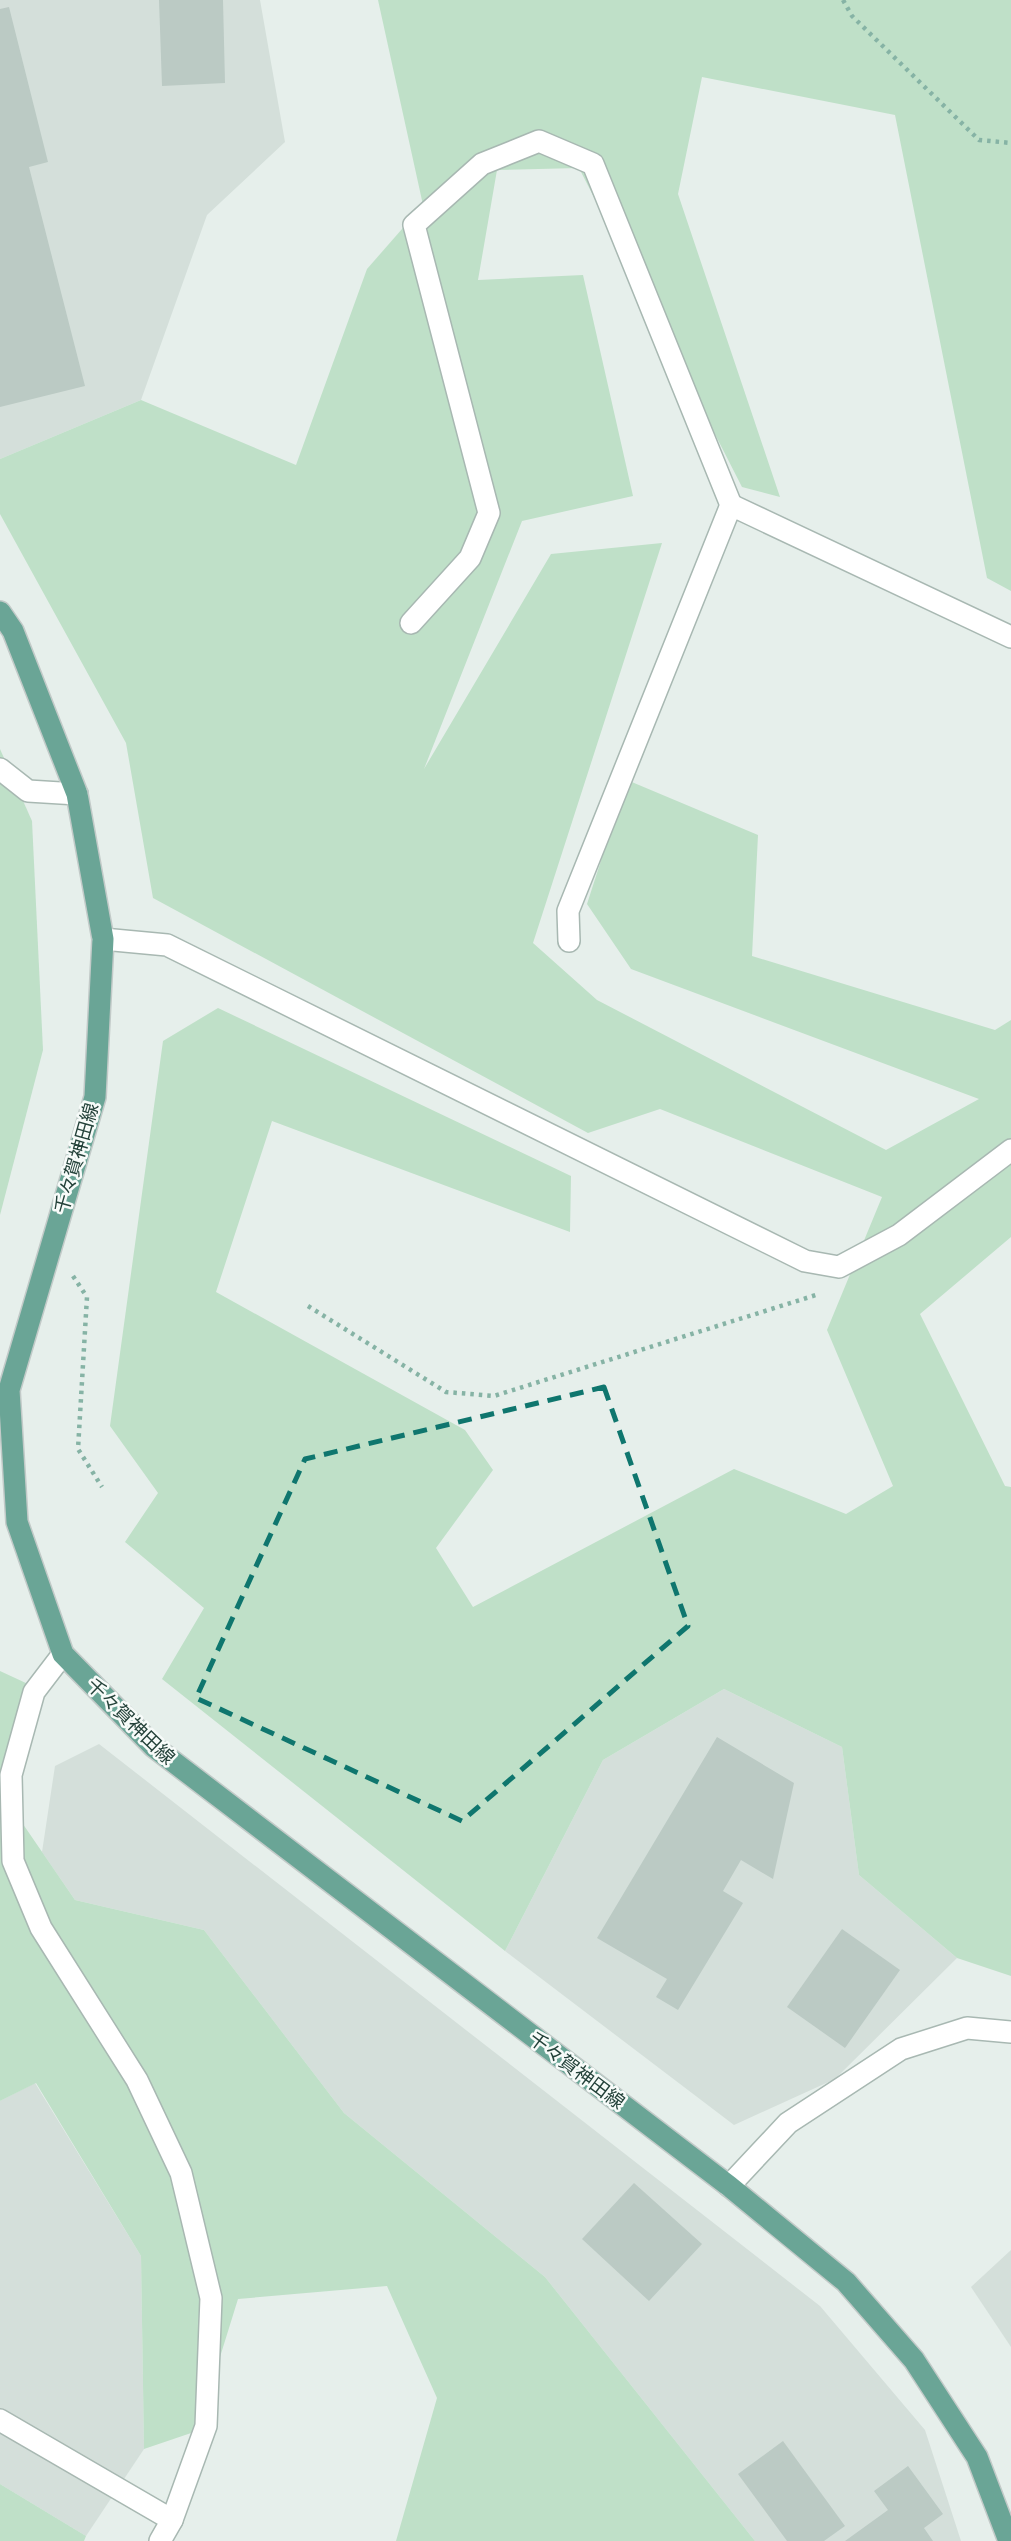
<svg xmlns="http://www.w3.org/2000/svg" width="1011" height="2541" viewBox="0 0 1011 2541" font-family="'Fira Sans','Noto Sans JP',sans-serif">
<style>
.built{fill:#d4dfda}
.green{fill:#bfe0c8}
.building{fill:#bbcac4}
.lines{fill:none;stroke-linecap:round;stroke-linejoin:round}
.minor-casing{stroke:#a8b8b2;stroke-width:24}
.major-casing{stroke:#c2cac8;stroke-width:24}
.path{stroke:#86b3a5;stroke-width:4.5;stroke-dasharray:3.5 5;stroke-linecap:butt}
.minor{stroke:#fff;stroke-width:21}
.major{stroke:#6aa596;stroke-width:21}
.marked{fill:none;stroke:#0f766e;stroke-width:5;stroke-dasharray:14 9;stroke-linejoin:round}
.labels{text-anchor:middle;stroke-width:5;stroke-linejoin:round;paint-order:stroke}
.street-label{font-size:19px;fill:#24423a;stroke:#f7fbf9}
</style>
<rect width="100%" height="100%" fill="#e6efeb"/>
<g class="built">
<path d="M0,0h260l25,142 -78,73 -66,185 -141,59z"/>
<path d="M724,1689l118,58 17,128 98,83 -122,121 -101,46 -229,-174 98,-191z"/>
<path d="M99,1744l721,562 105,124 36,111h-206l-210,-264 -201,-164 -140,-183 -129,-30 -33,-48 13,-86z"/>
<path d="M35,2083l106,173 3,193 -58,87 -86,-52v-383z"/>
<path d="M1011,2250v97l-40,-60z"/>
</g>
<g class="green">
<path d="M378,0h633v591l-24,-13 -92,-463 -193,-38 -24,117 102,303 -38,-10 -163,-319 -82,2 -19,110 105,-5 50,221 -111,25 -98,248 127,-215 111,-11 -129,400 64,57 289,150 93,-51 -348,-130 -44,-65 40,-124 131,55 -6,121 243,74 16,-10v217l-91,77 85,172 6,1v489l-54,-18 -98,-83 -17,-128 -118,-58 -121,71 -98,191 -343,-272 42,-71 -79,-66 33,-49 -48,-67 53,-385 55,-33 353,168 -1,56 -298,-111 -56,171 249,138 28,40 -57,78 37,59 261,-138 112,45 47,-28 -66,-156 55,-133 -222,-88 -72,24 -435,-235 -27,-155 -126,-229v-55l141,-59 155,65 71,-196 56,-64z"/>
<path d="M0,749l32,72 11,229 -43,165z"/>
<path d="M0,1671l28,13 -14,127 61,89 129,30 140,183 201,164 210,264h-359l41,-143 -50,-112 -149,13 -41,132 -53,18 -3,-193 -105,-173 -36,18z"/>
<path d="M0,2484l86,52 -2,5h-84z"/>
</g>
<g class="building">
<path d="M159,0h64l2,83 -63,3z"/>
<path d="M9,7l39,155 -19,5 56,219 -85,21v-398z"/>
<path d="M717,1737l77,46 -21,96 -32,-19 -18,31 20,12 -65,107 -22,-13 11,-18 -70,-41z"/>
<path d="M842,1929l58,41 -55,78 -58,-41z"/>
<path d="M634,2183l68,61 -53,57 -67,-62z"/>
<path d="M783,2441l62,85 -21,15h-37l-49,-67z"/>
<path d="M908,2466l35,48 -19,14 9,13h-88l43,-31 -14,-19z"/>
</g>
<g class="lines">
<defs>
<g id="minor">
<path d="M411,623l59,-65 19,-45 -75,-288 68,-61 57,-23 54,23 138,341"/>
<path d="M0,769l28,22 49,3"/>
<path d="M103,939l64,6 638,316 34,6 60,-32 112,-85"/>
<path d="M569,941l-1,-30 163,-406 280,132"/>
<path d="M63,1654l-29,38 -23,83 2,86 28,67 96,152 44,93 30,125 -5,128 -34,94 -12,21"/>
<path d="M729,2186l59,-63 113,-74 66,-21 44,4"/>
<path d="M0,2420l172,100"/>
</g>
<path id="major" d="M0,612l13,19 64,163 26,145 -8,158 -86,293 8,132 46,132 91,93 575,439 117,96 68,78 63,97 32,84"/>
</defs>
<use href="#minor" class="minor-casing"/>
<use href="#major" class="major-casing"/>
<g class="path">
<path d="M843,0l9,16 127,124 32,3"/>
<path d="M73,1276l14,21 -9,152 24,38"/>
<path d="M308,1306l138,86 48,4 322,-101"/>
</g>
<use href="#minor" class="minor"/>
<use href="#major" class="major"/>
</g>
<path class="marked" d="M604,1387l84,239 -226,195 -266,-123 109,-239z"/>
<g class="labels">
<g class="street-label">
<text transform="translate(76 1158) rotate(-74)" y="7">千々賀神田線</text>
<text transform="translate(131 1721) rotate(44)" y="7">千々賀神田線</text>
<text transform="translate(577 2070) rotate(37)" y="7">千々賀神田線</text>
</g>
</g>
</svg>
